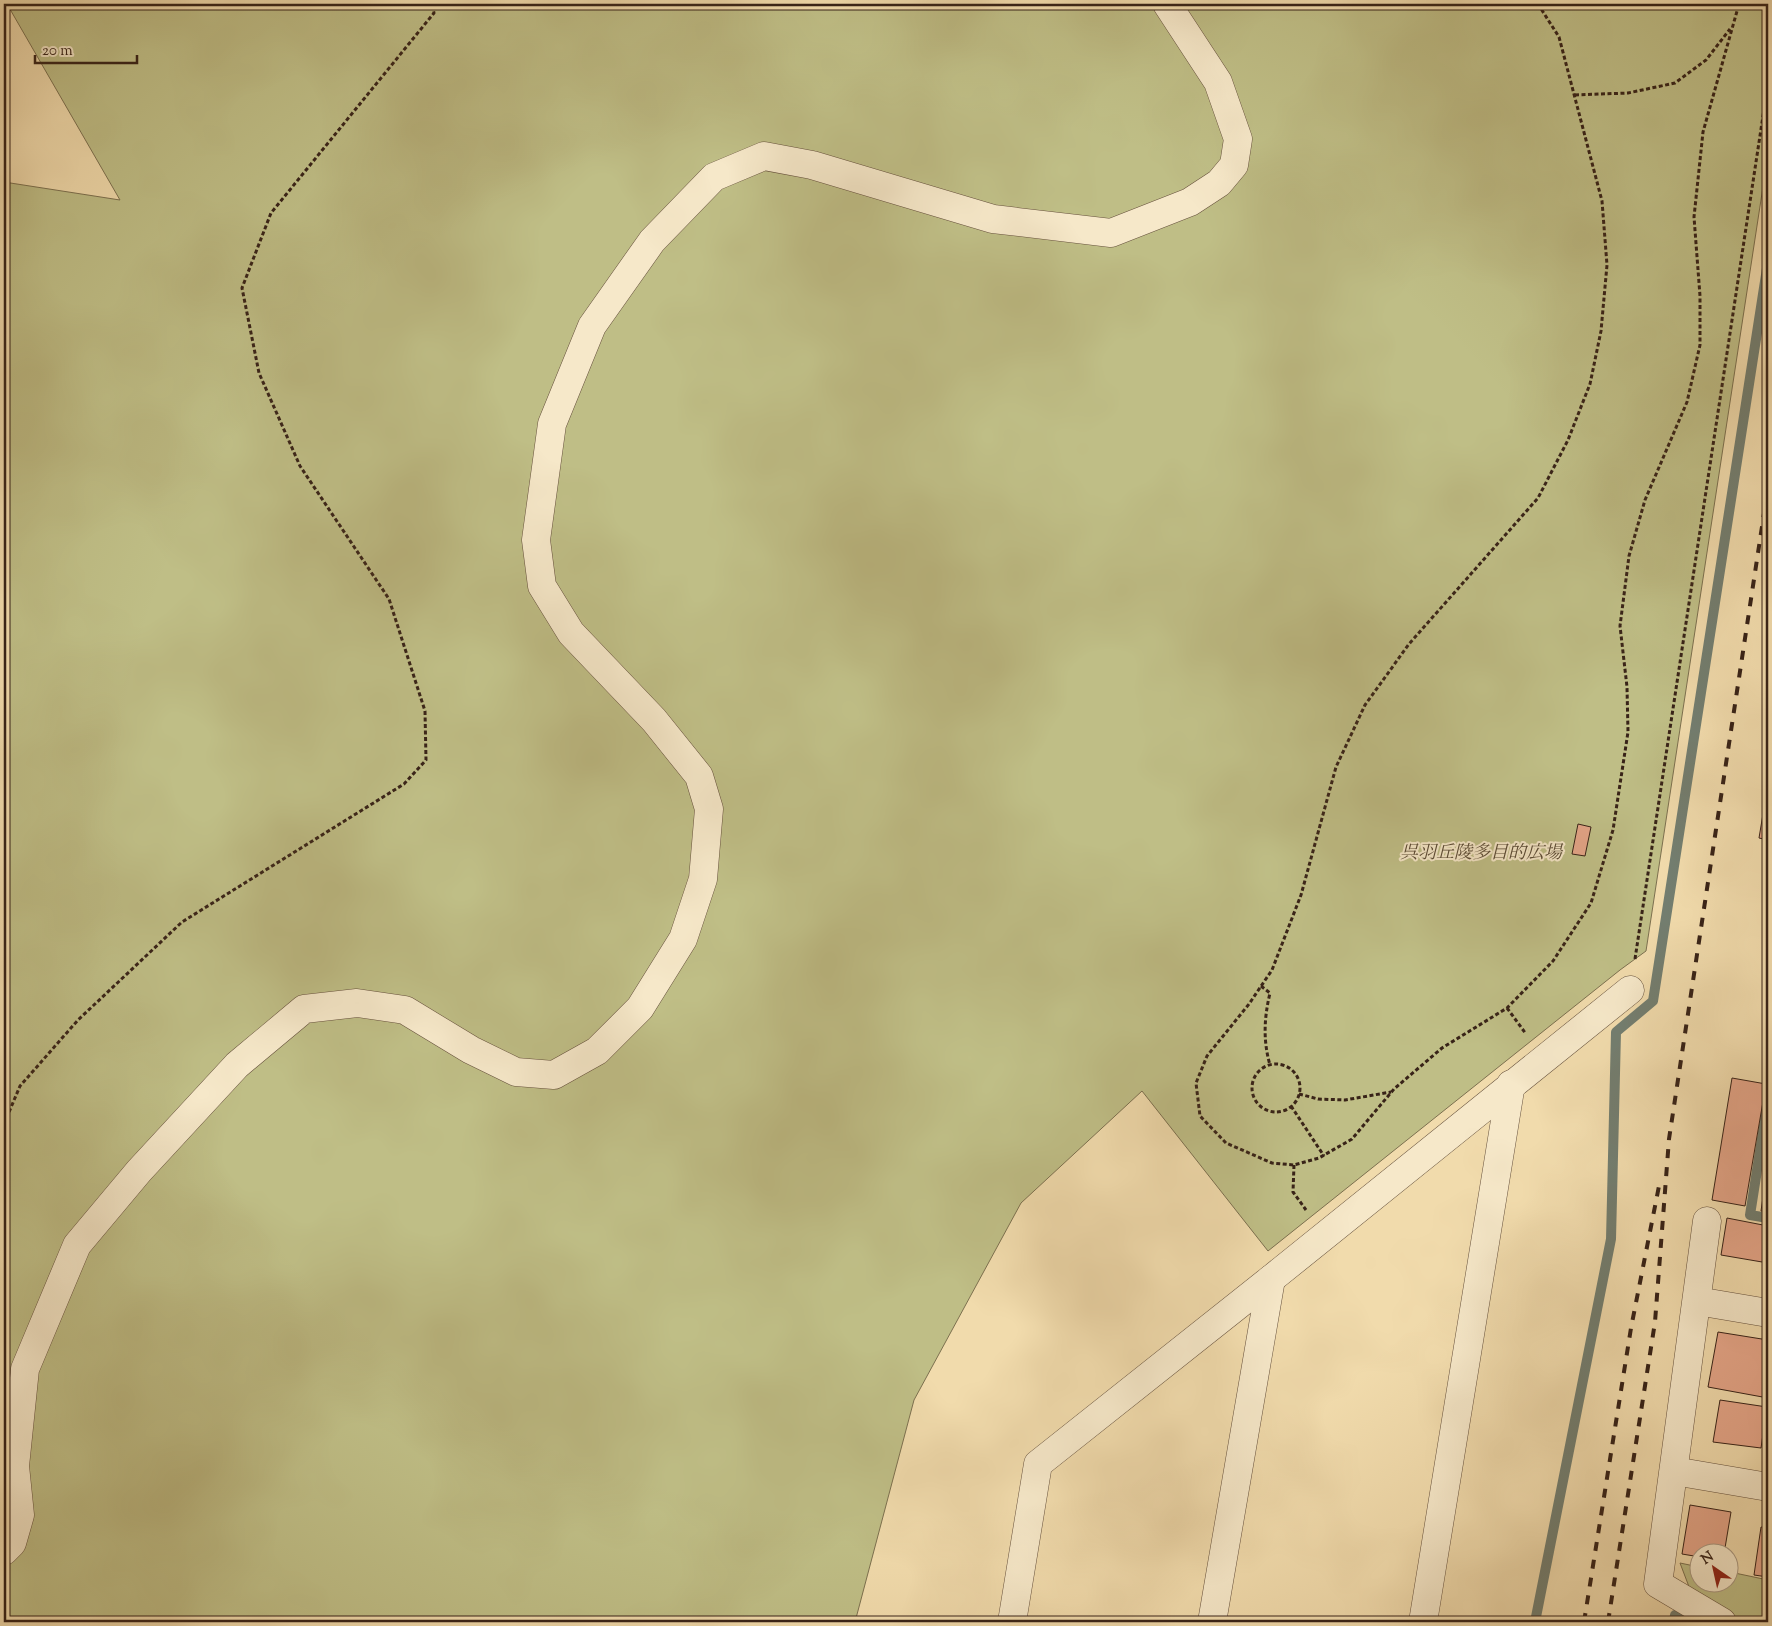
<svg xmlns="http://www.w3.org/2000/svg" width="1772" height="1626" viewBox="0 0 1772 1626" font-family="'Sorts Mill Goudy','Noto Serif JP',serif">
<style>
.green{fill:#bfbe86;stroke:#7c704f}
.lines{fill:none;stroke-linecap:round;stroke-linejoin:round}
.stream{stroke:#737e70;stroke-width:10}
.building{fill:#e4a588;stroke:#382318}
.minor-casing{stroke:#66513d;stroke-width:29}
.tertiary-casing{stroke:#66513d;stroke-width:29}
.path{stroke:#382318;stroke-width:3;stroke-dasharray:4 2.5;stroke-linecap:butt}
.minor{stroke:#f6e8c9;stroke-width:28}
.tertiary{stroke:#f6e8c9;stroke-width:28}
.rail{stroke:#382318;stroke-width:4;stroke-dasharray:9 9;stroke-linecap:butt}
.labels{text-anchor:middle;stroke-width:4;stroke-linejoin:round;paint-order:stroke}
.park-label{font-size:18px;font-style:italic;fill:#5a4a34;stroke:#f6e8c9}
</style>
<rect width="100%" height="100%" fill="#f1dbac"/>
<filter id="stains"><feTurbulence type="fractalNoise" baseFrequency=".004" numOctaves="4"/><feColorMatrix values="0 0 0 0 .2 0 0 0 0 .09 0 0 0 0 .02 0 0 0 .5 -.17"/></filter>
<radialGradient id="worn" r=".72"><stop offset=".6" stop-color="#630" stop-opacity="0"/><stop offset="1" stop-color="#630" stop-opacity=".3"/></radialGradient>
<g class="green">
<path d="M7,4h1761v150l-122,797 -26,19 -352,281 -126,-160 -121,112 -107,197 -59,222h-851v-1440l116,18z"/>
<path d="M1680,1563l19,4 1,17h30v-12l38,8v42h-24l-53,-30z"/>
</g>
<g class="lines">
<g class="stream">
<path d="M1768,1100l-18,115 18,3"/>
<path d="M1535,1622l76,-383 5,-207 37,-31 115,-739"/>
<path d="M1674,1622l1,-7 12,7"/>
</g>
</g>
<g class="building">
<path d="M1768,784v56l-9,-2z"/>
<path d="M1578,824l13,3 -6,29 -13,-2z"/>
<path d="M1732,1078l34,6 -21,122 -33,-6z"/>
<path d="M1764,1190l4,1v21l-7,-1z"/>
<path d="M1727,1218l41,8v37l-47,-8z"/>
<path d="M1718,1332l50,8v58l-60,-11z"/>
<path d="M1720,1400l47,7 -6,41 -48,-6z"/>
<path d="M1768,1425v29l-5,-1z"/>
<path d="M1690,1505l41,7 -7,42h-24v3l-18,-3z"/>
<path d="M1761,1527l7,1v49l-14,-2z"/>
</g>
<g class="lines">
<defs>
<g id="minor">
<path d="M1707,1221l-49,363 64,38"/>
<path d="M1697,1301l71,12"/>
<path d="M1674,1471l94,16"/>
<path d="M1012,1622l26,-158 233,-185 359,-289"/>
<path d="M1212,1622l59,-343"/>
<path d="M1423,1622l88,-538"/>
</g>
<path id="tertiary" d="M4,1551l8,-8 8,-28 -5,-49 10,-97 52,-124 62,-74 98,-106 67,-56 53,-6 48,7 66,40 45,22 38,3 43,-24 43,-43 43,-69 20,-60 6,-70 -10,-33 -45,-56 -83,-87 -29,-47 -6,-46 16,-116 40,-98 60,-85 62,-64 50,-21 48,9 181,54 118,14 79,-31 29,-19 15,-18 4,-26 -20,-57 -51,-78"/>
</defs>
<use href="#minor" class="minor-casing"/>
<use href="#tertiary" class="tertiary-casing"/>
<g class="path">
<path d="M1538,4l21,33 43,164 5,64 -6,66 -11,53 -22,56 -30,58 -129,146 -44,61 -29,62 -35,128 -29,75 -23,34 -42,52 -11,27 4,33 26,27 46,20 22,2 25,-7 33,-19 42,-50 48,-41 65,-40 46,-47 38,-58 22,-73 15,-98 -1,-45 -7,-61 9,-70 16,-56 42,-98 13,-57v-49l-6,-79 9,-85 36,-128"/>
<path d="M1575,95l53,-2 47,-10 31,-23 24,-31"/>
<path d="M1635,959l133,-876"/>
<path d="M1261,986l9,7c-6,25 -7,48 0,72"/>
<path d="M1507,1008l19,26"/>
<circle cx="1276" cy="1088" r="24"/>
<path d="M1299,1094l19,5 27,1 46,-8"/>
<path d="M1291,1106l33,50"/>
<path d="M4,1124l16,-38 58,-66 104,-98 222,-138 22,-24 -1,-49 -36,-112 -89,-133 -41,-93 -17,-85 29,-75 163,-200 -2,-9"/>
<path d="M1294,1165l-1,27 13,18"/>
</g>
<use href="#minor" class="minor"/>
<use href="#tertiary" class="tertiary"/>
<g class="rail">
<path d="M1584,1622l47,-294 28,-142"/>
<path d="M1608,1622l47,-300 14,-183 99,-652"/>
</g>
</g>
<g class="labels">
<g class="park-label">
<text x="1481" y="858">呉羽丘陵多目的広場</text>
</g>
</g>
<rect width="1772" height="1626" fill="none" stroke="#f1dbac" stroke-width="20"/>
<rect x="5" y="5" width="1762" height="1616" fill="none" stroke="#382318" stroke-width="2.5"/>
<rect x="10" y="10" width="1752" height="1606" fill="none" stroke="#382318"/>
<g transform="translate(1714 1568) rotate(326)"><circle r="24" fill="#f6e8c9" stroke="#aa9982"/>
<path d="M0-4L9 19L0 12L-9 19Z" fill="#8f2418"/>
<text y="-8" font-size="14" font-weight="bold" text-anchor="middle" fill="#382318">N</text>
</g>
<path d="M35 55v8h102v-8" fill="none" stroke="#382318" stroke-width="2.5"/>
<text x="42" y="55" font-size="15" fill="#382318" stroke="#f6e8c9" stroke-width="4" paint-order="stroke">20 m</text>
<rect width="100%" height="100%" filter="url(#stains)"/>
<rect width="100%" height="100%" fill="url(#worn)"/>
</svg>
